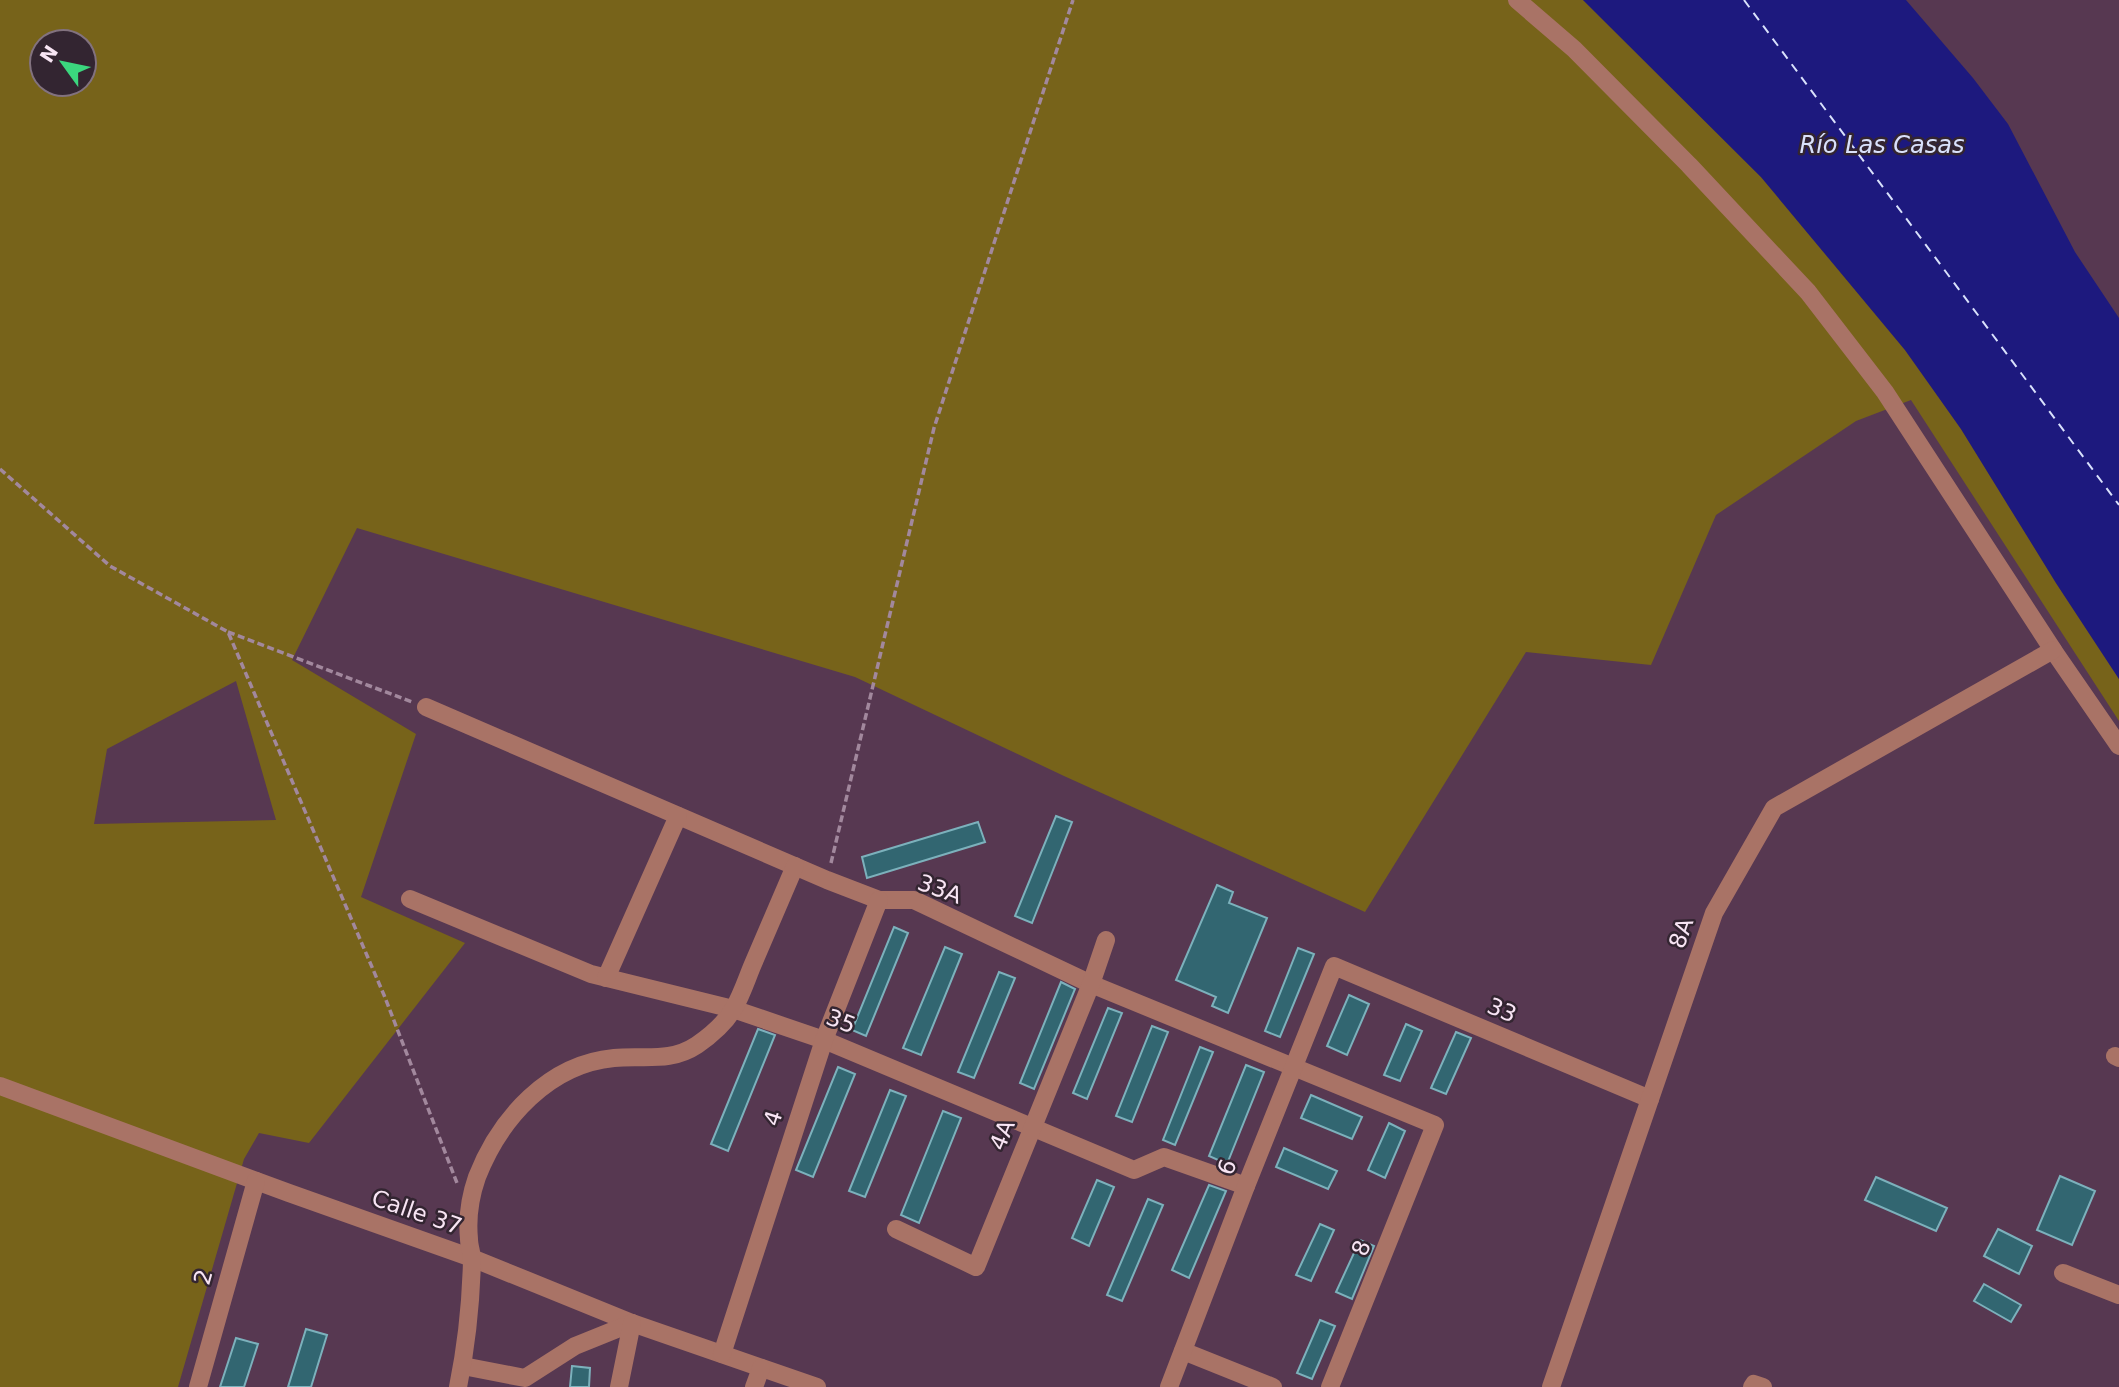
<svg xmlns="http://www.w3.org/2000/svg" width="2119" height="1387" viewBox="0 0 2119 1387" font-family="'DejaVu Sans',sans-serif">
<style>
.green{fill:#77631a;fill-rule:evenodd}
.water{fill:#1d197e}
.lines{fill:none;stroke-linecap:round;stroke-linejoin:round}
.ferry{stroke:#d9e1fc;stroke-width:2;stroke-dasharray:9 7;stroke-linecap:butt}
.building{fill:#326671;stroke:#7cb1bc;stroke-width:2}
.path{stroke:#a2889d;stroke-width:3.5;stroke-dasharray:7 3.5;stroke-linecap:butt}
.minor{stroke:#a97366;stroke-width:18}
.labels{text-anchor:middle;stroke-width:5;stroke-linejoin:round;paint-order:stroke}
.street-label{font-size:23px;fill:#f8e5f4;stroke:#332531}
.water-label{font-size:24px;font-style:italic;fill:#d9e1fc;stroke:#332531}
</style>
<rect width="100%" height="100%" fill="#573851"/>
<path class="green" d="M0,0h1583l178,177 144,173 56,79 95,154 63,96v42l-208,-321 -55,21 -140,94 -65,150 -125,-13 -161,260 -301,-136 -209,-99 -498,-149 -65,132 124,74 -55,163 104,46 -156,200 -50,-10 -15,26 -66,228h-178zM42,42h42v42h-42zM236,681l40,139 -182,4 13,-75z"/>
<path class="water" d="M1583,0h323l67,78 35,46 67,128 44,66v361l-63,-96 -95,-154 -56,-79 -144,-173z"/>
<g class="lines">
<path class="ferry" d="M1744,0l375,505"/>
</g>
<g class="building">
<path d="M1056,816l16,6 -40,101 -17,-7z"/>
<path d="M978,822l7,20 -118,36 -5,-21z"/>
<path d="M1217,885l16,7 -4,11 38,15 -39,95 -16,-7 4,-9 -40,-17z"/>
<path d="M894,927l14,6 -42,103 -14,-6z"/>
<path d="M945,947l17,7 -41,101 -18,-7z"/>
<path d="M1298,948l16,6 -34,83 -15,-6z"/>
<path d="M999,972l16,6 -41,100 -16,-6z"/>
<path d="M1061,982l14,7 -41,100 -14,-6z"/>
<path d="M1349,995l20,9 -22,51 -20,-9z"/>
<path d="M1108,1008l14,5 -35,86 -14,-6z"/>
<path d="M1406,1024l16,7 -22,50 -16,-6z"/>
<path d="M1152,1026l16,6 -36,90 -16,-6z"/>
<path d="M758,1029l17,6 -47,116 -17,-7z"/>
<path d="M1456,1032l15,6 -25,56 -15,-6z"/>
<path d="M1200,1047l13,5 -38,93 -12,-5z"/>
<path d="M1246,1065l18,7 -37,92 -18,-8z"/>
<path d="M838,1067l17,7 -42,103 -17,-7z"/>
<path d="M890,1090l16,6 -41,101 -16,-6z"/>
<path d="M1311,1095l51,22 -10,22 -51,-21z"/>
<path d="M943,1111l18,7 -42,105 -18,-8z"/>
<path d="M1389,1123l16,8 -20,47 -17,-8z"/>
<path d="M1284,1148l53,23 -9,18 -52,-22z"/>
<path d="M2060,1176l35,15 -23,54 -35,-15z"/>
<path d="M1876,1177l71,31 -11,23 -71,-31z"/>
<path d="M1097,1180l17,7 -25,59 -17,-8z"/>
<path d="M1209,1185l17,6 -37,87 -17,-8z"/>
<path d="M1148,1199l15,6 -41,96 -15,-6z"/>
<path d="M1320,1224l14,6 -23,51 -15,-6z"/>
<path d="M1998,1229l34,17 -13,28 -35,-18z"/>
<path d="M1360,1240l14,6 -22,53 -16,-7z"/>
<path d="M1984,1284l37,21 -10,17 -37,-21z"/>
<path d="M1320,1320l15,6 -23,53 -15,-6z"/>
<path d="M306,1329l21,6 -16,52h-23z"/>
<path d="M236,1338l22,6 -14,43h-24z"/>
<path d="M572,1366l18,2 -1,19h-19z"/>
</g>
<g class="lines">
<g class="path">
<path d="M0,469l110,97 118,66 156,363 73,188"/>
<path d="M228,632l184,70"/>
<path d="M831,863l103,-435 139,-428"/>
</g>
<g class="minor">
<path d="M1517,0l57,49 115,116 119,127 77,100 168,258 66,96"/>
<path d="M426,707l401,173 52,20h35l177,84 344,141 -105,262"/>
<path d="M410,899l181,75 142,35 91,31 310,130 30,-13 82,29"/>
<path d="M606,978l72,-162"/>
<path d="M2115,1056l4,2"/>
<path d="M0,1086l289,107 183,65 160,65 185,64"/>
<path d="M896,1229l80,38 115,-283 15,-44"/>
<path d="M2063,1273l56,22"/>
<path d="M1183,1351l90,36"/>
<path d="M722,1354l102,-314 55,-140"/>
<path d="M463,1366l62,12 50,-32 57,-23"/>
<path d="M198,1387l58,-206"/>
<path d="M458,1387c8,-39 13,-86 14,-127 0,-7 -3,-14 -3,-21 -2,-21 1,-42 8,-62 23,-59 72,-113 137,-119 30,-3 56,5 83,-13 13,-9 29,-23 37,-37 8,-14 13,-30 19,-44 14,-33 28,-65 42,-98"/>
<path d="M619,1387l13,-64"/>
<path d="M754,1387l7,-19"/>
<path d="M1169,1387l77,-201 88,-220 316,133"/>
<path d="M1551,1387l163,-474 60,-105 279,-158"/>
<path d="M1752,1387l2,-3 9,3"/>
</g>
</g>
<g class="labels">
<g class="street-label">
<text transform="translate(940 889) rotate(20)" y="8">33A</text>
<text transform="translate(1681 933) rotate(-71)" y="8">8A</text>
<text transform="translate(1502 1010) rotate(23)" y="8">33</text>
<text transform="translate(841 1021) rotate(21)" y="8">35</text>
<text transform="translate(773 1118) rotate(-72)" y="8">4</text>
<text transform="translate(1002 1135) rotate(-68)" y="8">4A</text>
<text transform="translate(1227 1167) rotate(-69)" y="8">6</text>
<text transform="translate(417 1212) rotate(19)" y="8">Calle 37</text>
<text transform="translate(1361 1248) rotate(-68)" y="8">8</text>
<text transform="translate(203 1277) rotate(-74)" y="8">2</text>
</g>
<g class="water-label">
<text x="1882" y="153">Río Las Casas</text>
</g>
</g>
<g transform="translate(63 63) rotate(303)"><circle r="33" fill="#332531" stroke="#82727f" stroke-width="2"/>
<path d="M0-5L12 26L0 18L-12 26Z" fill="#3bd77e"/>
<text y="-10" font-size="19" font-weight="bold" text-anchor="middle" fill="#f8e5f4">N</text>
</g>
</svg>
